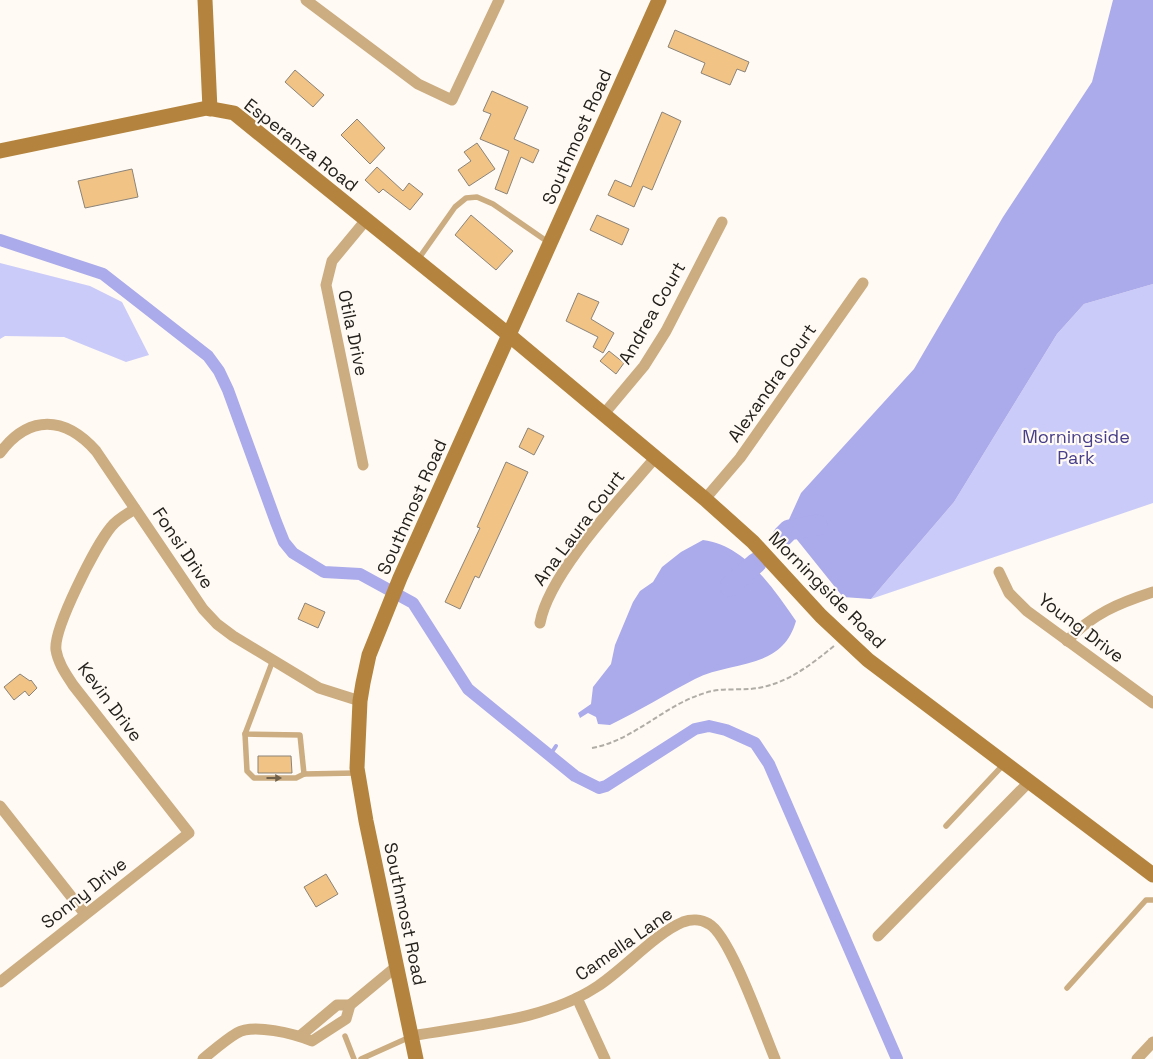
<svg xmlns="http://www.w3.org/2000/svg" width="1153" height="1059" viewBox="0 0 1153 1059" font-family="'Space Grotesk',sans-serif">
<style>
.green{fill:#cbcbf9}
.water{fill:#abaaeb}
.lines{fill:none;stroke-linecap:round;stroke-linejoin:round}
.stream{stroke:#abaaeb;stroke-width:4}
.canal{stroke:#abaaeb;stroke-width:12}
.river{stroke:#abaaeb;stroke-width:21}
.building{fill:#f1c486;stroke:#8b8379}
.path{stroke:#b0aca6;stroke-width:2;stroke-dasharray:5 2.5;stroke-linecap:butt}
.lane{stroke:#ccac81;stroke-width:5.5}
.street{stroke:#ccac81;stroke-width:11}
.secondary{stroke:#b4843f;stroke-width:15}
.oneway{fill:#70604a}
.labels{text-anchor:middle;stroke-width:4.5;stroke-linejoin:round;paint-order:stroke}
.street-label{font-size:18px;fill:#24211d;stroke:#fffaf3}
.park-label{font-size:18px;fill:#473e8b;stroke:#fffaf3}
</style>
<rect width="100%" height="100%" fill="#fffaf3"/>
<g class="green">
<path d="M0,263l90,23 32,16 27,53 -23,7 -62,-25 -59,-1 -5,3z"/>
<path d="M1153,284v219l-282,96 83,-97 103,-168 27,-30z"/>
</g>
<g class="water">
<path d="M1113,0h40v284l-69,20 -27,30 -103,168 -83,97 -28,-2 -57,-71 15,-33 113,-124 89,-152 89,-135z"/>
<path d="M703,540c42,5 70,48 93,81 -14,50 -65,39 -101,58 -29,15 -56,32 -85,46l-12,-1 -2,-7 -8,-4 -8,5 -2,-5 13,-9 2,-17 18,-23 4,-19 18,-43 7,-11 13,-9 9,-15 19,-15z"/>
</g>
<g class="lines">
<path class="stream" d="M550,755l6,-9"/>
<path class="canal" d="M0,240l103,34 105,82 11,15 9,19 48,132 8,20 9,11 31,19 36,2 53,29 55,86 107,87 24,12 7,-2 89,-57 14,-3 17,4 29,13 14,21 128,295"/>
<g class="river">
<path d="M783,536l6,-6 28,-5"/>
<path d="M730,586l26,-23"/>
</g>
</g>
<g class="building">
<path d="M675,30l74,32 -4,10 -8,-3 -7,16 -29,-12 4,-10 -37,-16z"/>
<path d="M295,70l29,25 -11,12 -28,-25z"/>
<path d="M492,91l36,16 -14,32 25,11 -6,13 -12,-6 -14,37 -12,-5 14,-38 -29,-12 11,-25 -8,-3z"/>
<path d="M662,112l19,9 -29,69 -9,-4 -9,21 -26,-12 7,-15 16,7z"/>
<path d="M357,119l28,29 -15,16 -29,-29z"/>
<path d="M477,143l18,26 -26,17 -11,-16 13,-9 -7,-9z"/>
<path d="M377,167l26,24 6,-8 14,11 -13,16 -27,-21 -4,4 -14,-13z"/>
<path d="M132,169l6,28 -53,11 -7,-27z"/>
<path d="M471,215l42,36 -17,19 -41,-35z"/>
<path d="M597,215l32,14 -7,16 -32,-15z"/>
<path d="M578,293l21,9 -8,17 23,14 -11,20 -10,-6 5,-10 -32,-16z"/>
<path d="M609,351l15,12 -8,11 -16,-13z"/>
<path d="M528,428l16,8 -10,19 -15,-8z"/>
<path d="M506,462l22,10 -49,106 -4,-2 -15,33 -15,-7 35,-74 -3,-1z"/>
<path d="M305,603l20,9 -7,16 -20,-9z"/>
<path d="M20,674l10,7 1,-1 6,8 -8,8 -4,-5 -11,9 -10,-13z"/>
<path d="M258,756h33l1,17h-34z"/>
<path d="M326,874l12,20 -22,13 -12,-20z"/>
</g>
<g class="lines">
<path class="path" d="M592,748c43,-8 72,-43 113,-55 14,-5 31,-3 45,-4 34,-3 58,-22 84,-43"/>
<g class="lane">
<path d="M417,261l38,-54 11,-9 11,-1 16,7 55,38"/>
<path d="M273,660l-28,74 55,1 4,39 52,-1"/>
<path d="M245,734l2,37 7,7h42l8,-4"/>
<path d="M946,826l58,-62"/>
<path d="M1067,988l79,-88h7"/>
<path d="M345,1036l9,23"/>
<path d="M361,1059l49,-22"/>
</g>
<g class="street">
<path d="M306,0l112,84 34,16 47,-100"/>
<path d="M603,415l41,-49 22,-35 56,-109"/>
<path d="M0,453c29,-39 65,-37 96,-2l107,158 14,15 16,12 86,52 41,13"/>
<path d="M363,465l-37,-180 6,-24 34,-41"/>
<path d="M705,499l35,-41 123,-175"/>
<path d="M999,572l10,21 18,18 126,92"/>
<path d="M540,623c9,-50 81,-125 115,-165"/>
<path d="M1067,641c25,-27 52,-38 86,-49"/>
<path d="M0,806l85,108"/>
<path d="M878,936l151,-154"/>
<path d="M0,982l189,-149 -116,-148c-7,-11 -15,-22 -17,-35 -3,-21 40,-105 55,-123 6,-8 16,-13 24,-18"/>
<path d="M577,998l28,61"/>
<path d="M300,1036l37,-31h13"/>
<path d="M412,1036c60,-11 134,-15 186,-50 26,-17 58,-53 85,-64 8,-3 18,-3 26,2 21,11 55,109 66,135"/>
<path d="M203,1059c11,-9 22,-19 34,-26 16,-10 58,1 75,8l34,-22 4,-14 47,-39"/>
<path d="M1137,1059l16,-17"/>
</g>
<g class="secondary">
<path d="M205,0l5,109"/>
<path d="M0,151l207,-43 27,5 275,222 196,164 48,43 68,74 47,44 285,215"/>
<path d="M416,1059l-50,-238 -9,-53 3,-67 3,-18 6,-28 31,-77 259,-578"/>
</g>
</g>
<defs><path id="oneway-solid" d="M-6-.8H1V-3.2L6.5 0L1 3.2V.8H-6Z" transform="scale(1.25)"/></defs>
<use class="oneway" href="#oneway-solid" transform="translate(274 778)"/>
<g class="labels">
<g class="street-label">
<text transform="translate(577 137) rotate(-66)" y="6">Southmost Road</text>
<text transform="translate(301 145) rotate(38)" y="6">Esperanza Road</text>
<text transform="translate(652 313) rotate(-60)" y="6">Andrea Court</text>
<text transform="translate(353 333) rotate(78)" y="6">Otila Drive</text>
<text transform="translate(772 383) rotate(-55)" y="6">Alexandra Court</text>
<text transform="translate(412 507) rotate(-66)" y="6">Southmost Road</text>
<text transform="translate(579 528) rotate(-53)" y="6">Ana Laura Court</text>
<text transform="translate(183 548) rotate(56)" y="6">Fonsi Drive</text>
<text transform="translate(827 590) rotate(45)" y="6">Morningside Road</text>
<text transform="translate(1081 628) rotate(37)" y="6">Young Drive</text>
<text transform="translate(110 702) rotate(53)" y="6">Kevin Drive</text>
<text transform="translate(84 893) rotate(-38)" y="6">Sonny Drive</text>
<text transform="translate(405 914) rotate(78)" y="6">Southmost Road</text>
<text transform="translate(624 944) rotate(-35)" y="6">Camella Lane</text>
</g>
<g class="park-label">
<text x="1076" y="443">Morningside<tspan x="1076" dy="21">Park</tspan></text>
</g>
</g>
</svg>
